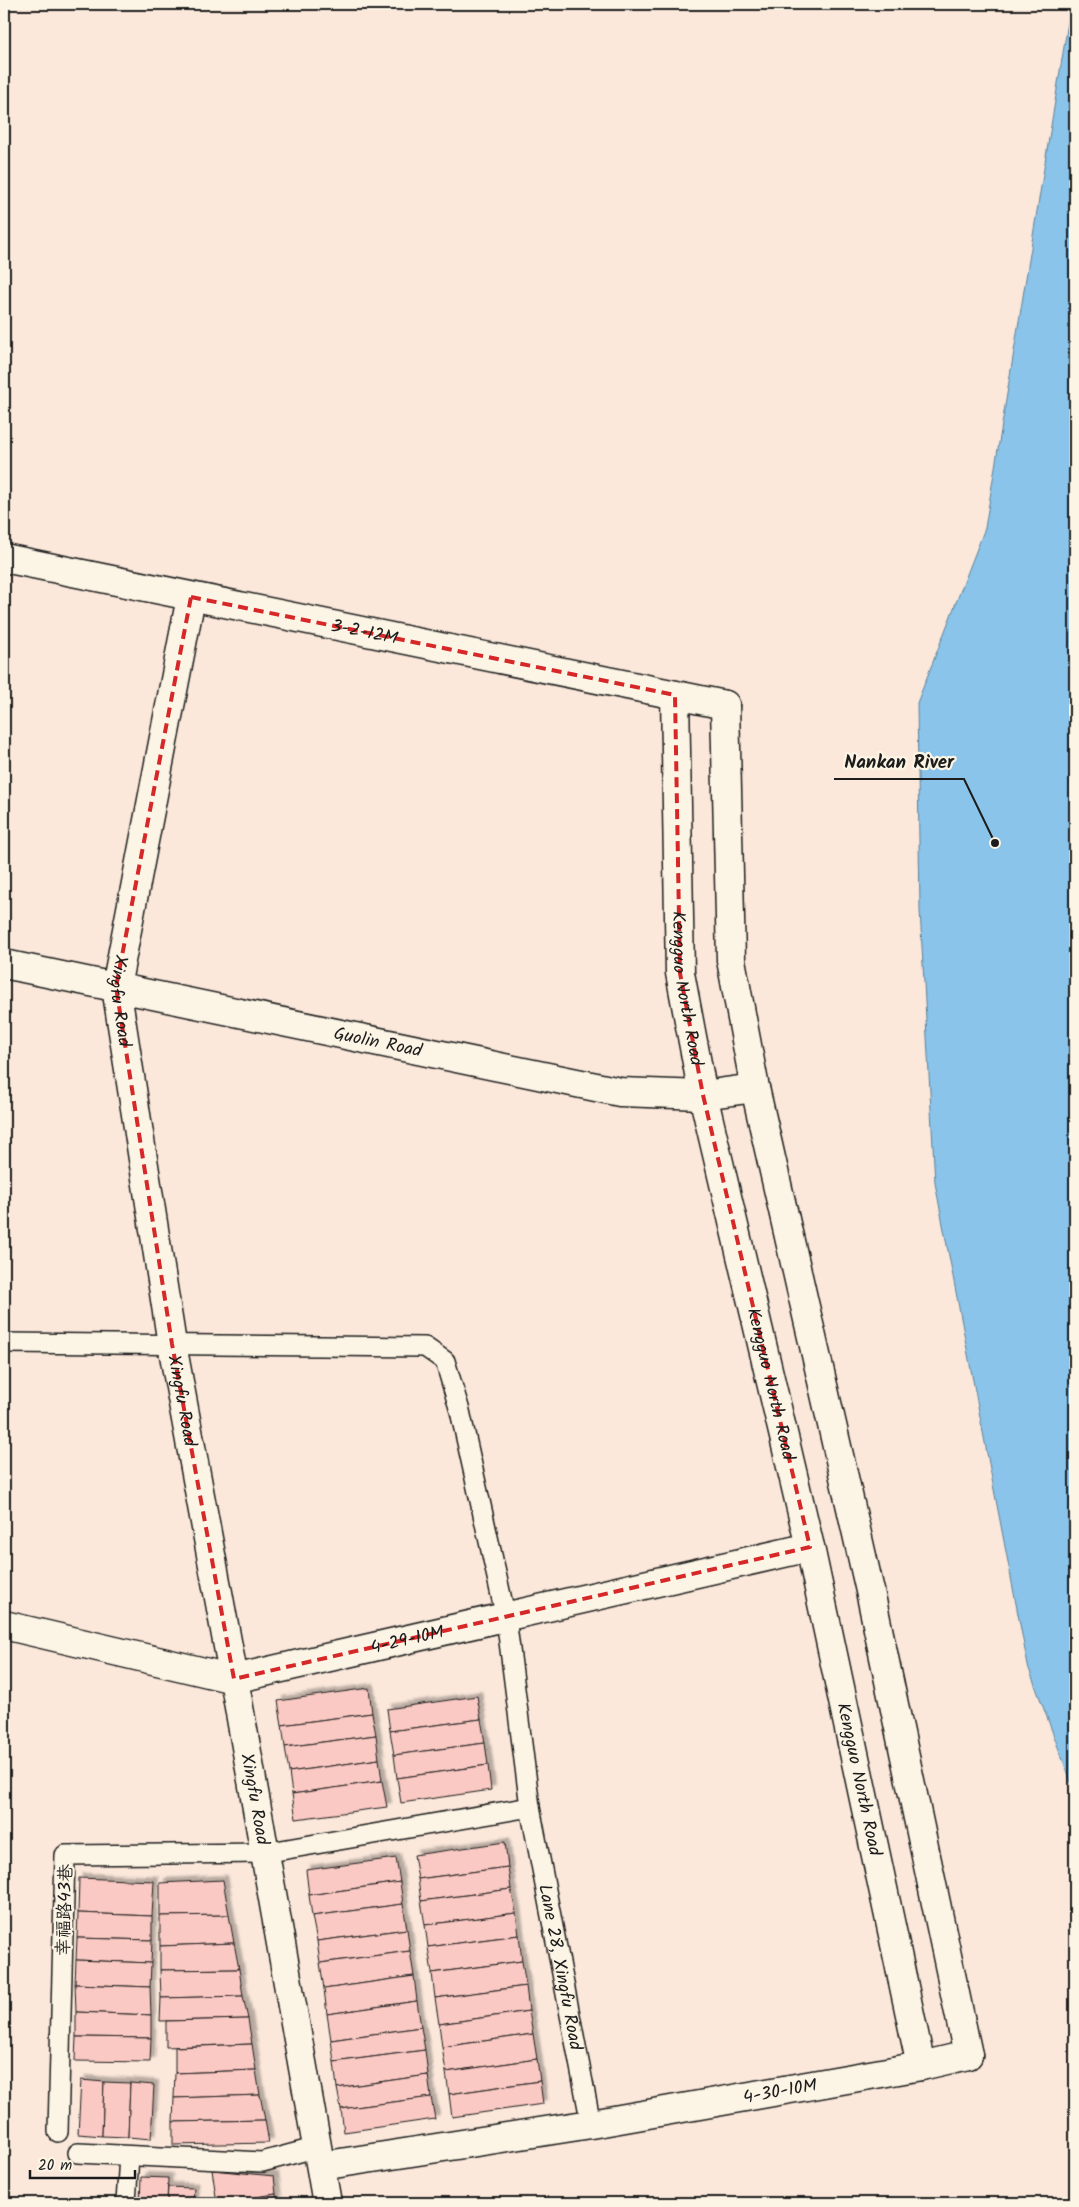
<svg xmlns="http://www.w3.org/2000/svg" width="1079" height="2207" viewBox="0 0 1079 2207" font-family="Kalam,'LXGW WenKai TC',sans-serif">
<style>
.water{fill:#8ac4ea;stroke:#5e8198}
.building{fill:#fac9c3;stroke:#1c1c1c;filter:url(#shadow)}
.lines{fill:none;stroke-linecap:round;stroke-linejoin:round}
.service-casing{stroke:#1c1c1c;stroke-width:22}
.minor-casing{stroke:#1c1c1c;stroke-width:31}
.tertiary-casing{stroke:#1c1c1c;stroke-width:31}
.service{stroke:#fcf5e5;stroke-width:19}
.minor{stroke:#fcf5e5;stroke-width:28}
.tertiary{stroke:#fcf5e5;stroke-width:28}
.marked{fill:none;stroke:#d62828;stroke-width:4;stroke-dasharray:10 6;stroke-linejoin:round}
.labels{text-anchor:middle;stroke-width:4.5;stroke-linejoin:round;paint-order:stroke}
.street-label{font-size:18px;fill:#1c1c1c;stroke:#fcf5e5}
.leader{fill:none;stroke:#1c1c1c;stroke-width:2}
.callout-dot{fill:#1c1c1c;stroke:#fcf5e5;stroke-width:2}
.callout-label{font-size:19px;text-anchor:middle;font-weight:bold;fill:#1c1c1c;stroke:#fcf5e5;stroke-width:4.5;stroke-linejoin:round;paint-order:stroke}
</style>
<defs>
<filter id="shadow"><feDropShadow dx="4.5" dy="-4.5" stdDeviation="1" flood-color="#0004"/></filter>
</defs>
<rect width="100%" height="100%" fill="#fbe8db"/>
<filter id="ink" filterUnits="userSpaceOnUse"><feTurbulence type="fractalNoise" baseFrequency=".02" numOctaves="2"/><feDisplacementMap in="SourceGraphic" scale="10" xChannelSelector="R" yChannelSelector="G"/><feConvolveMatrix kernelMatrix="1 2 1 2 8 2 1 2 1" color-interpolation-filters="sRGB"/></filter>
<g filter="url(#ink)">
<path class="water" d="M1071,4h4v1789l-47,-127 -93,-483 -15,-273 -3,-207 68,-175z"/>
<g class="building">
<path d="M369,1688l3,25 -90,12 -4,-24z"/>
<path d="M477,1696l4,23 -91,12 -3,-22z"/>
<path d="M372,1713l4,22 -91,12 -3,-22z"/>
<path d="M481,1719l4,24 -91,12 -4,-24z"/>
<path d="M376,1735l3,24 -90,13 -4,-25z"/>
<path d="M485,1743l3,22 -91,13 -3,-23z"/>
<path d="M379,1759l3,22 -90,13 -3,-22z"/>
<path d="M488,1765l3,25 -90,13 -4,-25z"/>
<path d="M382,1781l5,26 -91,12 -4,-25z"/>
<path d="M505,1842l3,25 -90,12 -4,-24z"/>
<path d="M396,1858l4,24 -91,13 -3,-25z"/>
<path d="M508,1867l3,22 -90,12 -3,-22z"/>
<path d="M79,1878l75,3 -2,35 -74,-3z"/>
<path d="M223,1880l6,35 -69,1v-33z"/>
<path d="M400,1882l3,22 -91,12 -3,-21z"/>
<path d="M511,1889l5,24 -91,12 -4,-24z"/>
<path d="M403,1904l4,25 -90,12 -5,-25z"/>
<path d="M78,1913l74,3v24l-75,-2z"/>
<path d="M516,1913l3,22 -91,12 -3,-22z"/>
<path d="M229,1915l5,28 -74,3v-30z"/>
<path d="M407,1929l3,22 -90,12 -3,-22z"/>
<path d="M519,1935l3,26 -90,12 -4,-26z"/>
<path d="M77,1938l75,2 -1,23 -75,-3z"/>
<path d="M234,1943l5,26 -79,1v-24z"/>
<path d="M410,1951l4,25 -90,13 -4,-26z"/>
<path d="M76,1960l75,3 -1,24 -75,-3z"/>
<path d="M522,1961l4,25 -91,12 -3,-25z"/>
<path d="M239,1969l4,27 -82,2 -1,-28z"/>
<path d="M414,1976l3,25 -90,13 -3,-25z"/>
<path d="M75,1984l75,3 1,28 -75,-3z"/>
<path d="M526,1986l3,25 -90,13 -4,-26z"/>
<path d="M243,1996l5,23 -88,2 1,-23z"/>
<path d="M417,2001l4,26 -90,13 -4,-26z"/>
<path d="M529,2011l4,23 -91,13 -3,-23z"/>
<path d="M76,2012l75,3v23l-75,-1z"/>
<path d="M248,2019l4,25 -86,3v-26z"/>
<path d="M421,2027l4,23 -91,12 -3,-22z"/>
<path d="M533,2034l4,25 -91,13 -4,-25z"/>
<path d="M76,2037l75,1 -1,24 -75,-1z"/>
<path d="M252,2044l4,26 -81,3v-26z"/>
<path d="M425,2050l3,25 -91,13 -3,-26z"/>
<path d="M537,2059l3,22 -91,13 -3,-22z"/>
<path d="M256,2070l4,25 -86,3 1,-25z"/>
<path d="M428,2075l3,22 -90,12 -4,-21z"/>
<path d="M81,2080l23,2 -2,54 -24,-2z"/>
<path d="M540,2081l3,23 -91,13 -3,-23z"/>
<path d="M104,2082l26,1 -2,54 -26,-1z"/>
<path d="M130,2083l24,2 -3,54 -23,-2z"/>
<path d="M260,2095l5,25 -92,2 1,-24z"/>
<path d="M431,2097l4,22 -91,13 -3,-23z"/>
<path d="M265,2120l4,23 -96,2v-23z"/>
<path d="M212,2170l62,6 2,18 -59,9z"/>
<path d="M141,2177l27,1 -1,25h-27z"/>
<path d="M168,2187l26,1 -1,15h-26z"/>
<path d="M276,2194l1,9h-57z"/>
</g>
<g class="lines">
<defs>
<g id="service">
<path d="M4,1343l421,4 20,14 15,50 46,207 24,189"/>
<path id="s1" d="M58,2132l7,-277 199,-2 266,-46 61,317"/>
<path d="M78,2153l184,9 56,-15"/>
<path d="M126,2203l3,-47"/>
</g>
<g id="minor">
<path id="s2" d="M4,558l721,147"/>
<path id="s3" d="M191,597l-75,390 56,357 62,335 93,524"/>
<path id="s4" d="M4,964l616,128 83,3 52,-7"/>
<path id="s5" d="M4,1625l230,54 576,-132"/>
<path id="s6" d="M321,2166l270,-42 330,-58 47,-11"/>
</g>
<g id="tertiary">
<path id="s7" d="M675,695l5,278 23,122 107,452 111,519"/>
<path d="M725,705l6,255 24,128 115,503 98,464"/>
</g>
</defs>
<use href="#service" class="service-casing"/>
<use href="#minor" class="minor-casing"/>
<use href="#tertiary" class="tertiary-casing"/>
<use href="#service" class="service"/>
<use href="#minor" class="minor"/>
<use href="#tertiary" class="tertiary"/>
</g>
</g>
<path class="marked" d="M191,597l484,98 5,278 23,122 107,452 -576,132 -62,-335 -56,-357z"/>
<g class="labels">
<g class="street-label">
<text dy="6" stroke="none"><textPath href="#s2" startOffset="368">3-2-12M</textPath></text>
<text dy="6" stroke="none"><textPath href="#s7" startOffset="294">Kengguo North Road</textPath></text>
<text dy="6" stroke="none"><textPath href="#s3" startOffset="411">Xingfu Road</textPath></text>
<text dy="6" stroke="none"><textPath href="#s4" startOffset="382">Guolin Road</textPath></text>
<text dy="6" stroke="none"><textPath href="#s7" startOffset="699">Kengguo North Road</textPath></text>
<text dy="6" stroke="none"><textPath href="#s3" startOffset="816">Xingfu Road</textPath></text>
<text dy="6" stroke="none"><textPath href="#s5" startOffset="414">4-29-10M</textPath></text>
<text dy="6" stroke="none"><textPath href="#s7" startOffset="1104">Kengguo North Road</textPath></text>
<text dy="6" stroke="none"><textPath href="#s3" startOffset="1221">Xingfu Road</textPath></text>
<text transform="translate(64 1910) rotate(-88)" y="6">幸福路43巷</text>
<text dy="6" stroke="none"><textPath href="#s1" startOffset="909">Lane 28, Xingfu Road</textPath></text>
<text dy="6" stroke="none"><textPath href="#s6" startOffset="465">4-30-10M</textPath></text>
</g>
</g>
<path class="leader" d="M995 843L964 779H834"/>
<circle class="callout-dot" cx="995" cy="843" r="5"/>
<g class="callout-label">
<text x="899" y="768">Nankan River</text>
</g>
<rect width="1079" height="2207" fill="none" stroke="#fcf5e5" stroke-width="20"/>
<rect x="10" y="10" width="1059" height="2187" fill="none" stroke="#1c1c1c" stroke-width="2" filter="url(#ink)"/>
<path d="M30 2170v8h105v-8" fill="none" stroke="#1c1c1c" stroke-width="2.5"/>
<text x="38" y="2170" font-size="15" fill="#1c1c1c" stroke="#fcf5e5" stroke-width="4" paint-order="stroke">20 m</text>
</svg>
